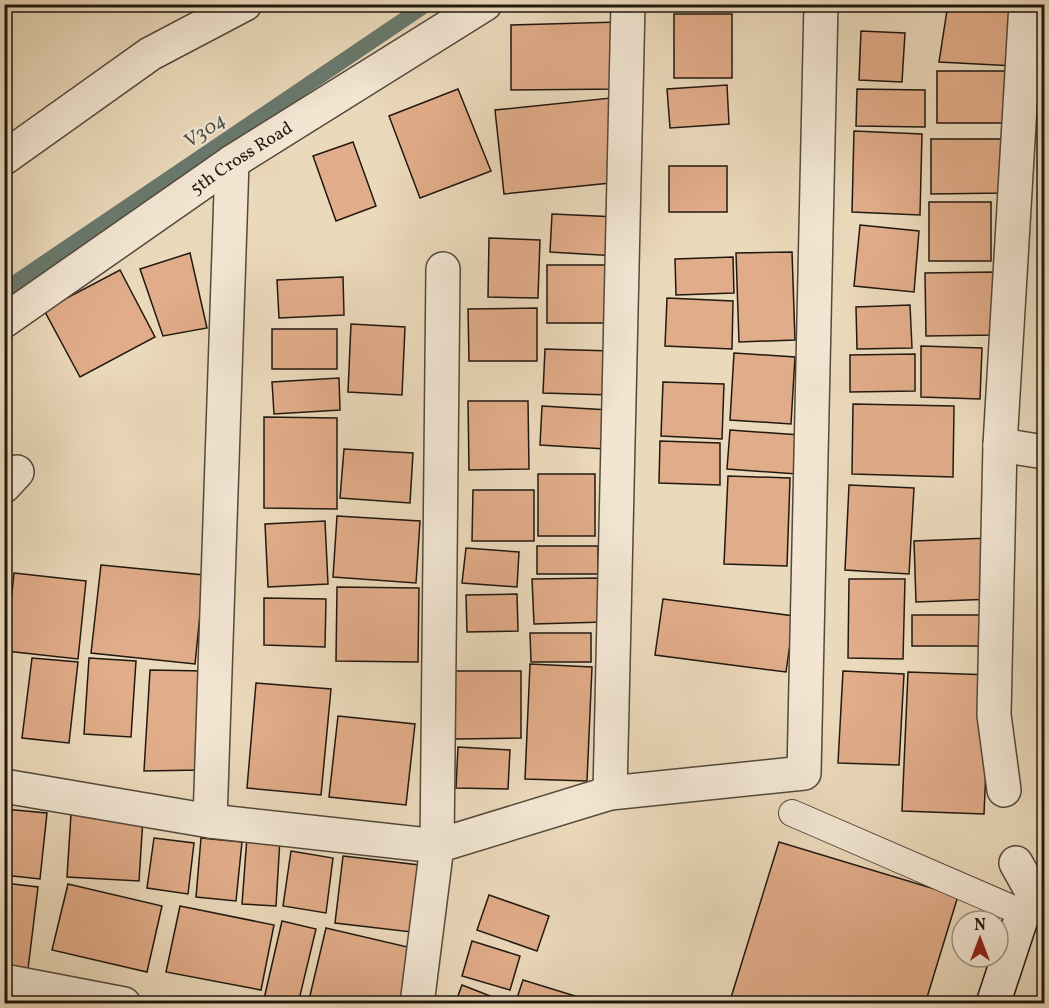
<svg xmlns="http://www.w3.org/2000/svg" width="1049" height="1008" viewBox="0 0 1049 1008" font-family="Vollkorn,serif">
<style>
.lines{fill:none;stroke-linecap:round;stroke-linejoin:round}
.stream{stroke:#697a6e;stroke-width:15}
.building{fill:#e1ac89;stroke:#201910;stroke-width:1.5}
.lane-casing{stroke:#53493b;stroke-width:28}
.street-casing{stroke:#53493b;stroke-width:36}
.secondary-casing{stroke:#201910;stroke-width:36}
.lane{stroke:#f2e6d3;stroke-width:26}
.street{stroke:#f2e6d3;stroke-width:33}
.secondary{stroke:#f2e6d3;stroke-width:33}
.labels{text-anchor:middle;stroke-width:4.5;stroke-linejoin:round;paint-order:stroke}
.street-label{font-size:18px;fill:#201910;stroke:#f2e6d3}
.water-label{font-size:20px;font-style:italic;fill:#4a5147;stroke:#f2e6d3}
</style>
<rect width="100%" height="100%" fill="#ebd9bb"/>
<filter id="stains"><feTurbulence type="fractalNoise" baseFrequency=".00333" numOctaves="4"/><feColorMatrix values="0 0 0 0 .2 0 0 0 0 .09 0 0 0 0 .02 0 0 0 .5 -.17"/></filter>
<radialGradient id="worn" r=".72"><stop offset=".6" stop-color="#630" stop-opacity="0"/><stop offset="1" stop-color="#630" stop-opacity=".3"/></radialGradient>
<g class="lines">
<path class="stream" d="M4,290l423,-286"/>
</g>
<g class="building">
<path d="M948,4h72l-5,62 -76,-4z"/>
<rect x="674" y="14" width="58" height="64"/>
<path d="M619,22l2,67 -110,1v-65z"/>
<path d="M861,31l44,2 -3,49 -43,-2z"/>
<rect x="937" y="71" width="68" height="52"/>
<path d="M727,85l2,39 -59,4 -3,-39z"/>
<path d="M458,89l33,82 -71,27 -31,-82z"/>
<path d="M857,89l68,1v37l-69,-1z"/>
<path d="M611,98l9,84 -116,12 -9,-84z"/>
<path d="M854,131l68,3 -2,81 -68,-3z"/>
<path d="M931,139h73l1,54 -74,1z"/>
<path d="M353,142l23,64 -40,15 -23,-65z"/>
<rect x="669" y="166" width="58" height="46"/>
<rect x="929" y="202" width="62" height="59"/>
<path d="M552,214l66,3 -1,39 -67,-4z"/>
<path d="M860,225l59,6 -5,61 -60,-6z"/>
<path d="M489,238l51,2 -2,58 -50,-1z"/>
<path d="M792,252l3,88 -56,2 -3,-89z"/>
<path d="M190,253l17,75 -44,8 -23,-67z"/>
<path d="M733,257l1,36 -58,2 -1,-36z"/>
<rect x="547" y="265" width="62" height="58"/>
<path d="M120,270l35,67 -75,40 -36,-67z"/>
<path d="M994,272l1,63 -69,1 -1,-63z"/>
<path d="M343,277l1,38 -65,3 -2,-38z"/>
<path d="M667,298l66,3 -1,48 -67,-3z"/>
<path d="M910,305l2,43 -55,1 -1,-42z"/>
<path d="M537,308v53h-68l-1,-52z"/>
<path d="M351,324l54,3 -3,68 -54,-3z"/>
<rect x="272" y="329" width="65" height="40"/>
<path d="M921,346l61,2 -2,51 -59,-2z"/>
<path d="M545,349l67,2 -1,44 -68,-2z"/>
<path d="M734,353l61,4 -4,67 -61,-4z"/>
<path d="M915,354v37l-65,1v-37z"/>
<path d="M339,378l1,32 -66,4 -2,-32z"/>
<path d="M663,382l61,2 -2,55 -61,-3z"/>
<path d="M468,401h60l1,68 -60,1z"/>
<path d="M853,404l101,2 -1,71 -101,-3z"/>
<path d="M542,406l67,4 -3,39 -66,-4z"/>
<path d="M264,417l73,1v91l-73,-1z"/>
<path d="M730,430l70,5 -3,39 -70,-5z"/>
<path d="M660,441l60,2v42l-61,-2z"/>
<path d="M344,449l69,4 -3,50 -70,-5z"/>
<rect x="538" y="474" width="57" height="62"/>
<path d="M728,476l62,2 -3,88 -63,-2z"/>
<path d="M849,485l65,3 -5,86 -64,-4z"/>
<path d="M473,490h61v51h-62z"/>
<path d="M1044,504v39l-5,-1z"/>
<path d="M337,516l83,5 -4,62 -83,-6z"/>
<path d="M325,521l3,63 -60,3 -3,-63z"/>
<path d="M990,538l3,61 -77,3 -2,-61z"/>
<rect x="537" y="546" width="61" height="28"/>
<path d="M466,548l53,4 -2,35 -55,-4z"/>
<path d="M101,565l103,10 -9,89 -104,-11z"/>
<path d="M14,573l72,8 -8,78 -72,-8z"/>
<path d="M602,578l2,44 -70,2 -2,-45z"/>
<path d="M849,579h56l-2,80 -55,-1z"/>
<path d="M337,587l82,1 -1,74 -82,-1z"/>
<path d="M517,594l1,37 -51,1 -1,-37z"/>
<path d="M264,598l62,1 -1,48 -61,-2z"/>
<path d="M663,599l131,17 -8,56 -131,-17z"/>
<rect x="912" y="615" width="76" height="31"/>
<path d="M530,633h61v29h-60z"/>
<path d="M32,658l46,4 -9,81 -47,-5z"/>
<path d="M89,658l47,3 -5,76 -47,-3z"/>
<path d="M530,664l62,3 -5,114 -62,-2z"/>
<path d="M4,665h7l-3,74h-4z"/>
<path d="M150,670l55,1 -3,99 -58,1z"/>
<path d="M455,671h66v67l-66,1z"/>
<path d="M843,671l61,3 -5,91 -61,-2z"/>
<path d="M908,672l82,3 -6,139 -82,-3z"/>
<path d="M256,683l75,6 -10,106 -74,-7z"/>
<path d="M338,716l77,8 -9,81 -77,-8z"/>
<path d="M1044,720v50h-5z"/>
<path d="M458,747l52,3 -2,39 -52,-1z"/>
<path d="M4,809l43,4 -7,66 -36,-4z"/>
<path d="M71,814l72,4 -4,63 -72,-4z"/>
<path d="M247,837l33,2 -4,67 -34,-2z"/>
<path d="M154,838l40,5 -6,51 -41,-6z"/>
<path d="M201,838l41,4 -6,59 -40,-4z"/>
<path d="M779,842l179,54 -33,108h-196z"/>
<path d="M291,851l42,7 -7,55 -43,-7z"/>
<path d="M343,856l85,10 -8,67 -85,-10z"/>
<path d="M4,883l34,4 -10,82 -24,-3z"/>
<path d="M68,884l94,22 -15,66 -95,-22z"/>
<path d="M489,895l60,21 -12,35 -60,-21z"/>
<path d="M180,906l94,19 -13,65 -95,-18z"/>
<path d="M282,921l34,8 -18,75 -34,-5z"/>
<path d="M326,928l90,21 -13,55h-95z"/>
<path d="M472,941l48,15 -10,34 -48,-14z"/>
<path d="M523,980l78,24h-86z"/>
<path d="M462,985l41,16 -1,3h-47z"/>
</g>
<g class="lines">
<defs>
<path id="lane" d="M792,813l231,100"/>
<g id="street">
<path d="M4,158l146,-104 95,-50"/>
<path id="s1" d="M4,321l228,-159 253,-158"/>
<path d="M1000,445l44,7"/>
<path d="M4,486l13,-14"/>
<path d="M4,786l206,35 227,25 173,-53 194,-20 17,-769"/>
<path d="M1004,790l-10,-75 6,-270 26,-441"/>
<path d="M610,793l18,-789"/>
<path d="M210,821l22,-659"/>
<path d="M1016,863l19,34"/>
<path d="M4,981l120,23"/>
<path d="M417,1004l20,-158 6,-577"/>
</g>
<path id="secondary" d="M993,1004l30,-91 21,-27"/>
</defs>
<use href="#lane" class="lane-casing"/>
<use href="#street" class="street-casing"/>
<use href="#secondary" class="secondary-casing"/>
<use href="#lane" class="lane"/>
<use href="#street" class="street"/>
<use href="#secondary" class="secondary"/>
</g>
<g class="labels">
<g class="street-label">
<text dy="6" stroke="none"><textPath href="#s1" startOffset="288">5th Cross Road</textPath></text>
</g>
<g class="water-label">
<text transform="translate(204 130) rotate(-34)" y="7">V304</text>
</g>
</g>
<rect width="1049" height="1008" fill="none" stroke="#ebd9bb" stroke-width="24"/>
<rect x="6" y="6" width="1037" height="996" fill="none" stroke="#201910" stroke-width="3"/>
<rect x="12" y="12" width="1025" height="984" fill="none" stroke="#201910" stroke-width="1.5"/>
<g transform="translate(980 939)"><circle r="28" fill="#f2e6d3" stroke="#9e9485" stroke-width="1.5"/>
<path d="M0-4.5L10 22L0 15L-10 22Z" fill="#8f2418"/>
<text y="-9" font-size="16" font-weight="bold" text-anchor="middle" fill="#201910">N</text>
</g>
<rect width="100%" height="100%" filter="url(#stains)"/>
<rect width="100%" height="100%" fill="url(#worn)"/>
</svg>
